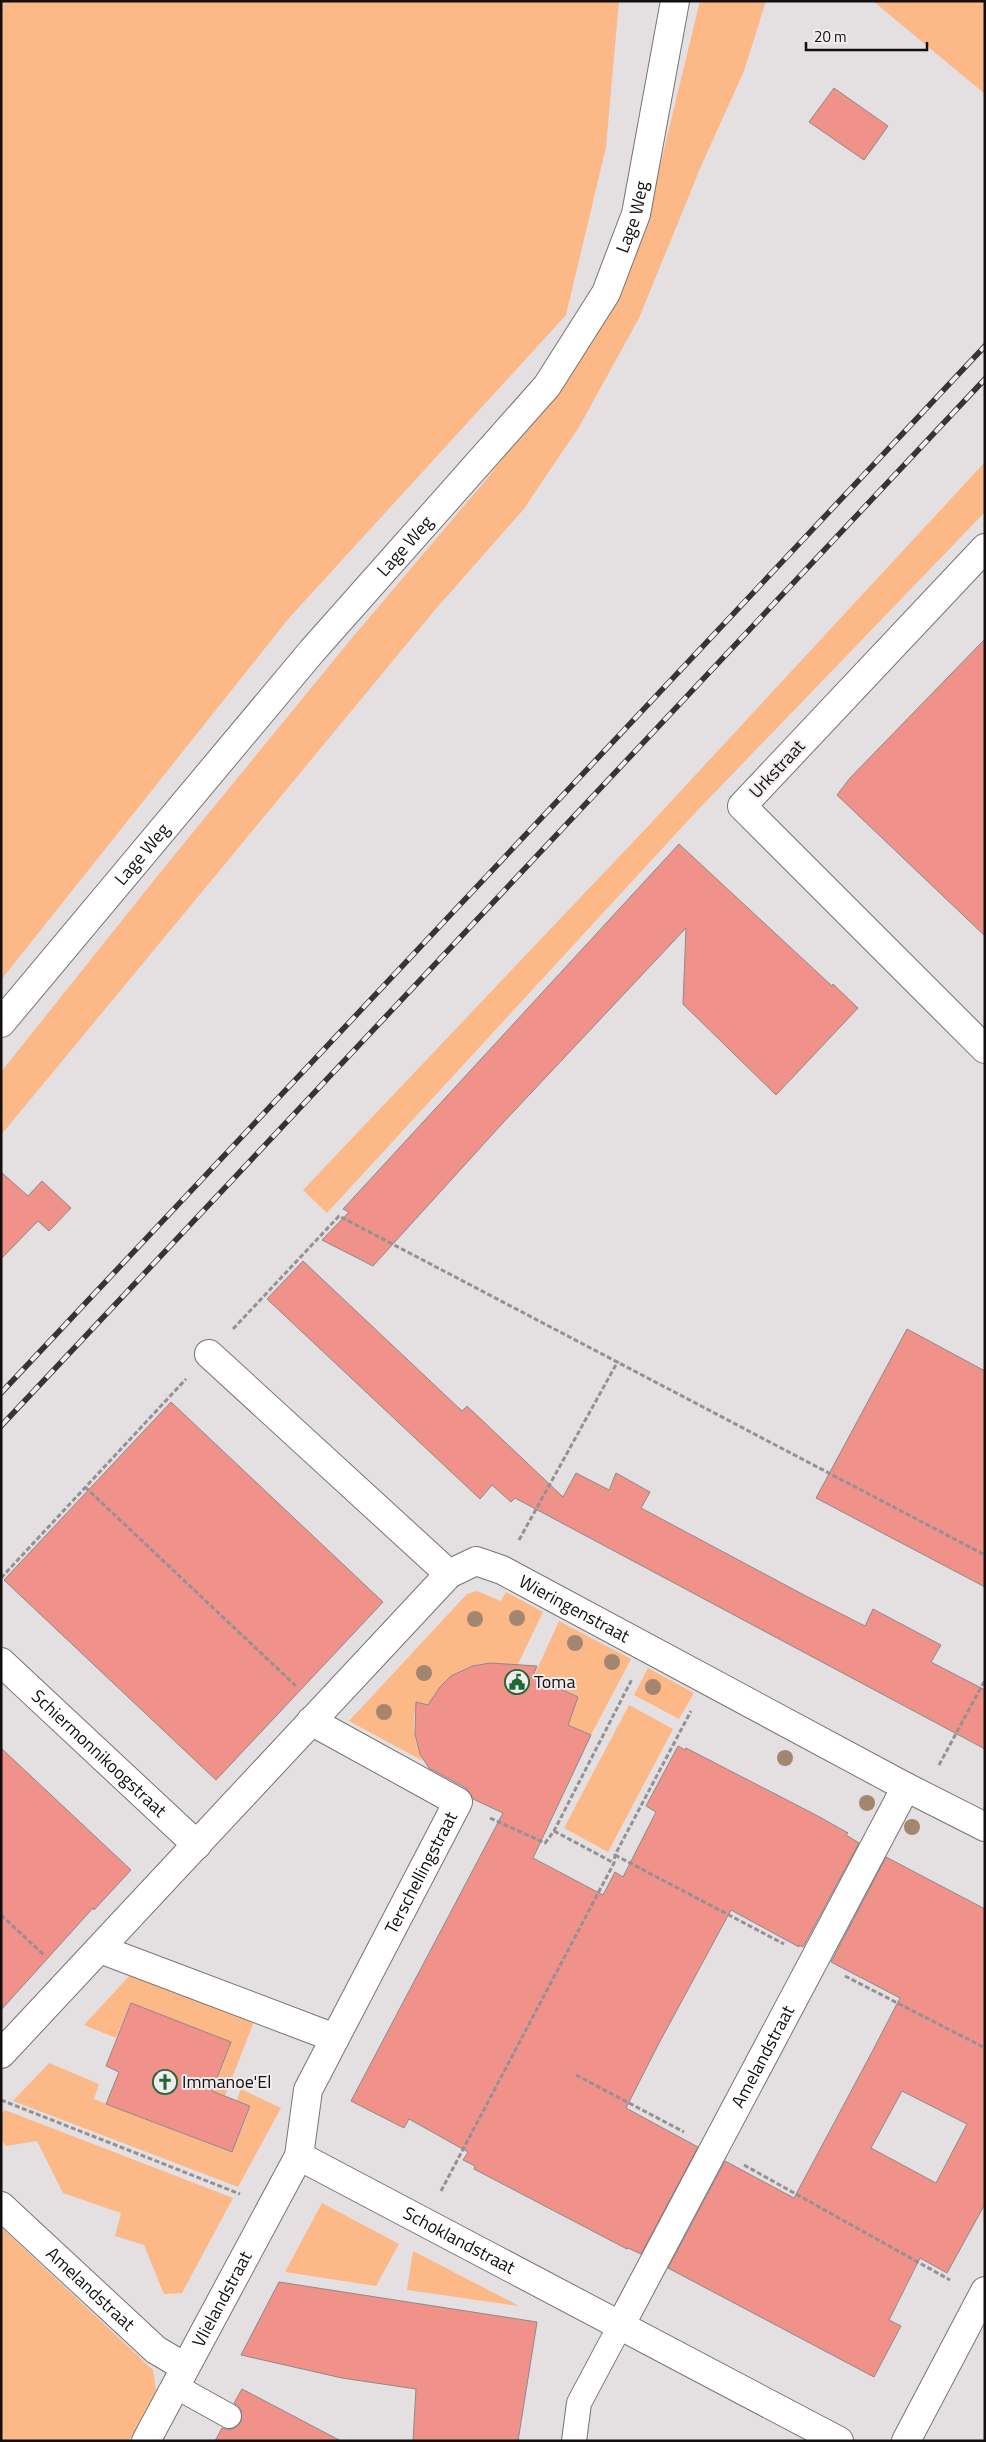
<svg xmlns="http://www.w3.org/2000/svg" width="986" height="2442" viewBox="0 0 986 2442" font-family="'Titillium Web',sans-serif">
<style>
.green{fill:#fcb887}
.building{fill:#f0918a;stroke:#8e8988;fill-rule:evenodd}
.lines{fill:none;stroke-linecap:round;stroke-linejoin:round}
.lane-casing{stroke:#787374;stroke-width:26}
.street-casing{stroke:#787374;stroke-width:30}
.path{stroke:#959193;stroke-width:3;stroke-dasharray:5 2.5;stroke-linecap:butt}
.lane{stroke:#fff;stroke-width:24}
.street{stroke:#fff;stroke-width:28}
.rail-casing{stroke:#363334;stroke-width:5.5}
.rail{stroke:#f2ecee;stroke-width:4;stroke-dasharray:11;stroke-linecap:butt}
.tree{fill:#a38670}
.labels{text-anchor:middle;stroke-width:4;stroke-linejoin:round;paint-order:stroke}
.street-label{font-size:18px;fill:#110f10;stroke:#f2ecee}
.poi-label{font-size:18px;fill:#110f10;stroke:#f2ecee;text-anchor:start}
</style>
<rect width="100%" height="100%" fill="#e4dfe1"/>
<g class="green">
<path d="M1,1h618l-13,146 -40,168 -277,303 -288,362z"/>
<path d="M700,1h66l-22,70 -42,93 -63,154 -60,109 -56,83 -89,101 -433,524v-63l162,-203 189,-231 133,-157 69,-88 74,-128 30,-91z"/>
<path d="M873,1h112v93z"/>
<path d="M985,462v50l-291,302 -367,399 -24,-23 349,-368z"/>
<path d="M477,1591l24,10 5,-9 37,20 -27,56c-37,-14 -70,3 -87,37l-11,-3c-8,19 -3,41 5,59l-74,-40 118,-127z"/>
<path d="M559,1621l72,38 -40,76 -28,-13 12,-27 -41,-19z"/>
<path d="M648,1668l46,25 -15,26 -45,-24z"/>
<path d="M629,1705l44,24 -65,123 -44,-24z"/>
<path d="M133,1972l122,47 -30,77 -12,-5 18,-49 -100,-39 -15,35 -32,-13z"/>
<path d="M49,2063l50,21 -5,15 138,54 19,-47 -14,-6 4,-11 40,19 -43,79 -225,-86z"/>
<path d="M5,2110l228,88 -51,95 -18,1 -20,-49 -29,-9 6,-23 -58,-20 -26,-52 -31,5 -5,-6v-27z"/>
<path d="M322,2203l77,41 -23,42 -91,-14z"/>
<path d="M1,2227l152,143 3,20 -27,51h-128z"/>
<path d="M413,2251l106,55 -112,-16z"/>
</g>
<g class="building">
<path d="M834,88l54,38 -24,34 -55,-38z"/>
<path d="M985,639v297l-148,-141 13,-17z"/>
<path d="M679,844l153,142 1,-2 25,24 -82,87 -93,-91 3,-76 -186,198 -127,140 -51,-26 27,-28 -6,-3z"/>
<path d="M1,1172l27,24 14,-15 29,27 -22,23 -11,-10 -37,38z"/>
<path d="M303,1261l159,150 5,-5 96,91 13,-24 33,17 7,-17 34,19 -9,16 163,87 61,31 8,-17 68,36 -10,17 54,28v59l-470,-251 -4,4 -19,-17 -12,14 -213,-200z"/>
<path d="M907,1329l78,42v216l-169,-89z"/>
<path d="M171,1402l212,200 -167,178 -212,-200z"/>
<path d="M490,1663l47,3 -4,10 45,21 -10,28 23,10 -58,123 70,37 12,-23 8,5 33,-65 -10,-6 32,-60 7,4 1,-2 130,67 32,18 -2,2 13,8 -56,104 -4,-2v2l-68,-37 -73,135 -32,63 72,39 -57,107 -13,-6 -1,1 -153,-80 1,-3 -12,-6 5,-8 -59,-33 -5,9 -53,-27 152,-288 -30,-14 -7,-11 -37,-20 -9,-14 -5,-20 1,-32 12,3 12,-18 11,-11 21,-10z"/>
<path d="M1,1748l130,122 -37,40 -1,-2 -92,102z"/>
<path d="M886,1857l99,52v295l-38,69 -27,-15 -31,62 12,6 -27,51 -206,-109 57,-107 69,37 78,-146 28,-54 -69,-36zM902,2091l65,33 -31,59 -65,-35z"/>
<path d="M131,2003l100,39 -19,49 38,15 -18,46 -126,-48 13,-32 -13,-6z"/>
<path d="M279,2282l258,40 -19,119h-105l3,-52 -74,-11 -101,-23z"/>
<path d="M242,2389l99,52h-126l7,-13 8,2 6,-3 5,-5v-13l-7,-6z"/>
</g>
<g class="lines">
<defs>
<g id="lane">
<path d="M175,2386l54,30"/>
<path d="M574,2441l5,-38 41,-77"/>
</g>
<g id="street">
<path d="M985,548l-243,258 243,243"/>
<path id="s1" d="M1,1023l311,-372 235,-265 59,-93 30,-79 39,-213"/>
<path id="s2" d="M209,1354l240,220 27,-13 26,9 404,217 79,40"/>
<path id="s3" d="M1,1662l196,183"/>
<path d="M100,1949l235,89"/>
<path d="M1,2054l448,-480"/>
<path id="s4" d="M299,2156l540,285"/>
<path id="s5" d="M1,2206l155,144 29,17"/>
<path id="s6" d="M620,2326l286,-539"/>
<path id="s7" d="M146,2441l153,-285 9,-66 150,-288 -147,-81"/>
<path d="M906,2441l79,-150"/>
</g>
</defs>
<use href="#lane" class="lane-casing"/>
<use href="#street" class="street-casing"/>
<g class="path">
<path d="M233,1329l106,-113 646,339"/>
<path d="M85,1487l212,200"/>
<path d="M519,1540l99,-179"/>
<path d="M1,1578l185,-199"/>
<path d="M939,1765l46,-85"/>
<path d="M490,1818l55,25 9,-12 78,-152"/>
<path d="M554,1831l60,32"/>
<path d="M615,1855l169,89"/>
<path d="M1,1915l44,41"/>
<path d="M845,1976l140,72"/>
<path d="M576,2075l108,57"/>
<path d="M1,2100l239,94"/>
<path d="M744,2165l206,115"/>
<path d="M441,2191l173,-328 1,-8 76,-144"/>
</g>
<use href="#lane" class="lane"/>
<use href="#street" class="street"/>
<defs>
<g id="rail">
<path d="M1,1393l984,-1047"/>
<path d="M1,1426l984,-1047"/>
</g>
</defs>
<use href="#rail" class="rail-casing"/>
<use href="#rail" class="rail"/>
</g>
<g class="tree">
<circle cx="517" cy="1618" r="8"/>
<circle cx="475" cy="1619" r="8"/>
<circle cx="575" cy="1643" r="8"/>
<circle cx="612" cy="1662" r="8"/>
<circle cx="424" cy="1673" r="8"/>
<circle cx="653" cy="1687" r="8"/>
<circle cx="384" cy="1712" r="8"/>
<circle cx="785" cy="1758" r="8"/>
<circle cx="867" cy="1803" r="8"/>
<circle cx="912" cy="1827" r="8"/>
</g>
<defs>
<symbol id="civic-ring" viewBox="-11 -11 22 22"><circle r="9.5" fill="#f2ecee" stroke="#1d6836" stroke-width="1.5"/><path d="M-.6-6.5H3V-4.5H.6V-3L4-1V1h2V6H-6V1h2V-1L-.6-3ZM-1.2 2.5V6h2.4V2.5Z" fill="#1d6836"/></symbol>
<symbol id="church-ring" viewBox="-11 -11 22 22"><circle r="9.5" fill="#f2ecee" stroke="#1d6836" stroke-width="1.5"/><path d="M-1.2-6h2.4v3.5h3.3v2.4h-3.3V6h-2.4V-.1h-3.3v-2.4h3.3Z" fill="#1d6836"/></symbol>
</defs>
<g fill-rule="evenodd">
<use href="#civic-ring" x="503" y="1668" width="28" height="28"/>
<use href="#church-ring" x="151" y="2068" width="28" height="28"/>
</g>
<g class="labels">
<g class="street-label">
<text dy="6" stroke="none"><textPath href="#s1" startOffset="1030">Lage Weg</textPath></text>
<text dy="6" stroke="none"><textPath href="#s1" startOffset="625">Lage Weg</textPath></text>
<text transform="translate(777 769) rotate(-47)" y="6">Urkstraat</text>
<text dy="6" stroke="none"><textPath href="#s1" startOffset="220">Lage Weg</textPath></text>
<text dy="6" stroke="none"><textPath href="#s2" startOffset="465">Wieringenstraat</textPath></text>
<text dy="6" stroke="none"><textPath href="#s3" startOffset="134">Schiermonnikoogstraat</textPath></text>
<text dy="6" stroke="none"><textPath href="#s7" startOffset="635">Terschellingstraat</textPath></text>
<text dy="6" stroke="none"><textPath href="#s6" startOffset="305">Amelandstraat</textPath></text>
<text dy="6" stroke="none"><textPath href="#s4" startOffset="181">Schoklandstraat</textPath></text>
<text dy="6" stroke="none"><textPath href="#s5" startOffset="122">Amelandstraat</textPath></text>
<text dy="6" stroke="none"><textPath href="#s7" startOffset="161">Vlielandstraat</textPath></text>
</g>
<g class="poi-label">
<text x="534" y="1688">Toma</text>
<text x="182" y="2088">Immanoe'El</text>
</g>
</g>
<rect width="986" height="2442" fill="none" stroke="#110f10" stroke-width="5"/>
<path d="M806 42v8h121v-8" fill="none" stroke="#110f10" stroke-width="2.5"/>
<text x="814" y="42" font-size="15" fill="#110f10" stroke="#f2ecee" stroke-width="4" paint-order="stroke">20 m</text>
</svg>
